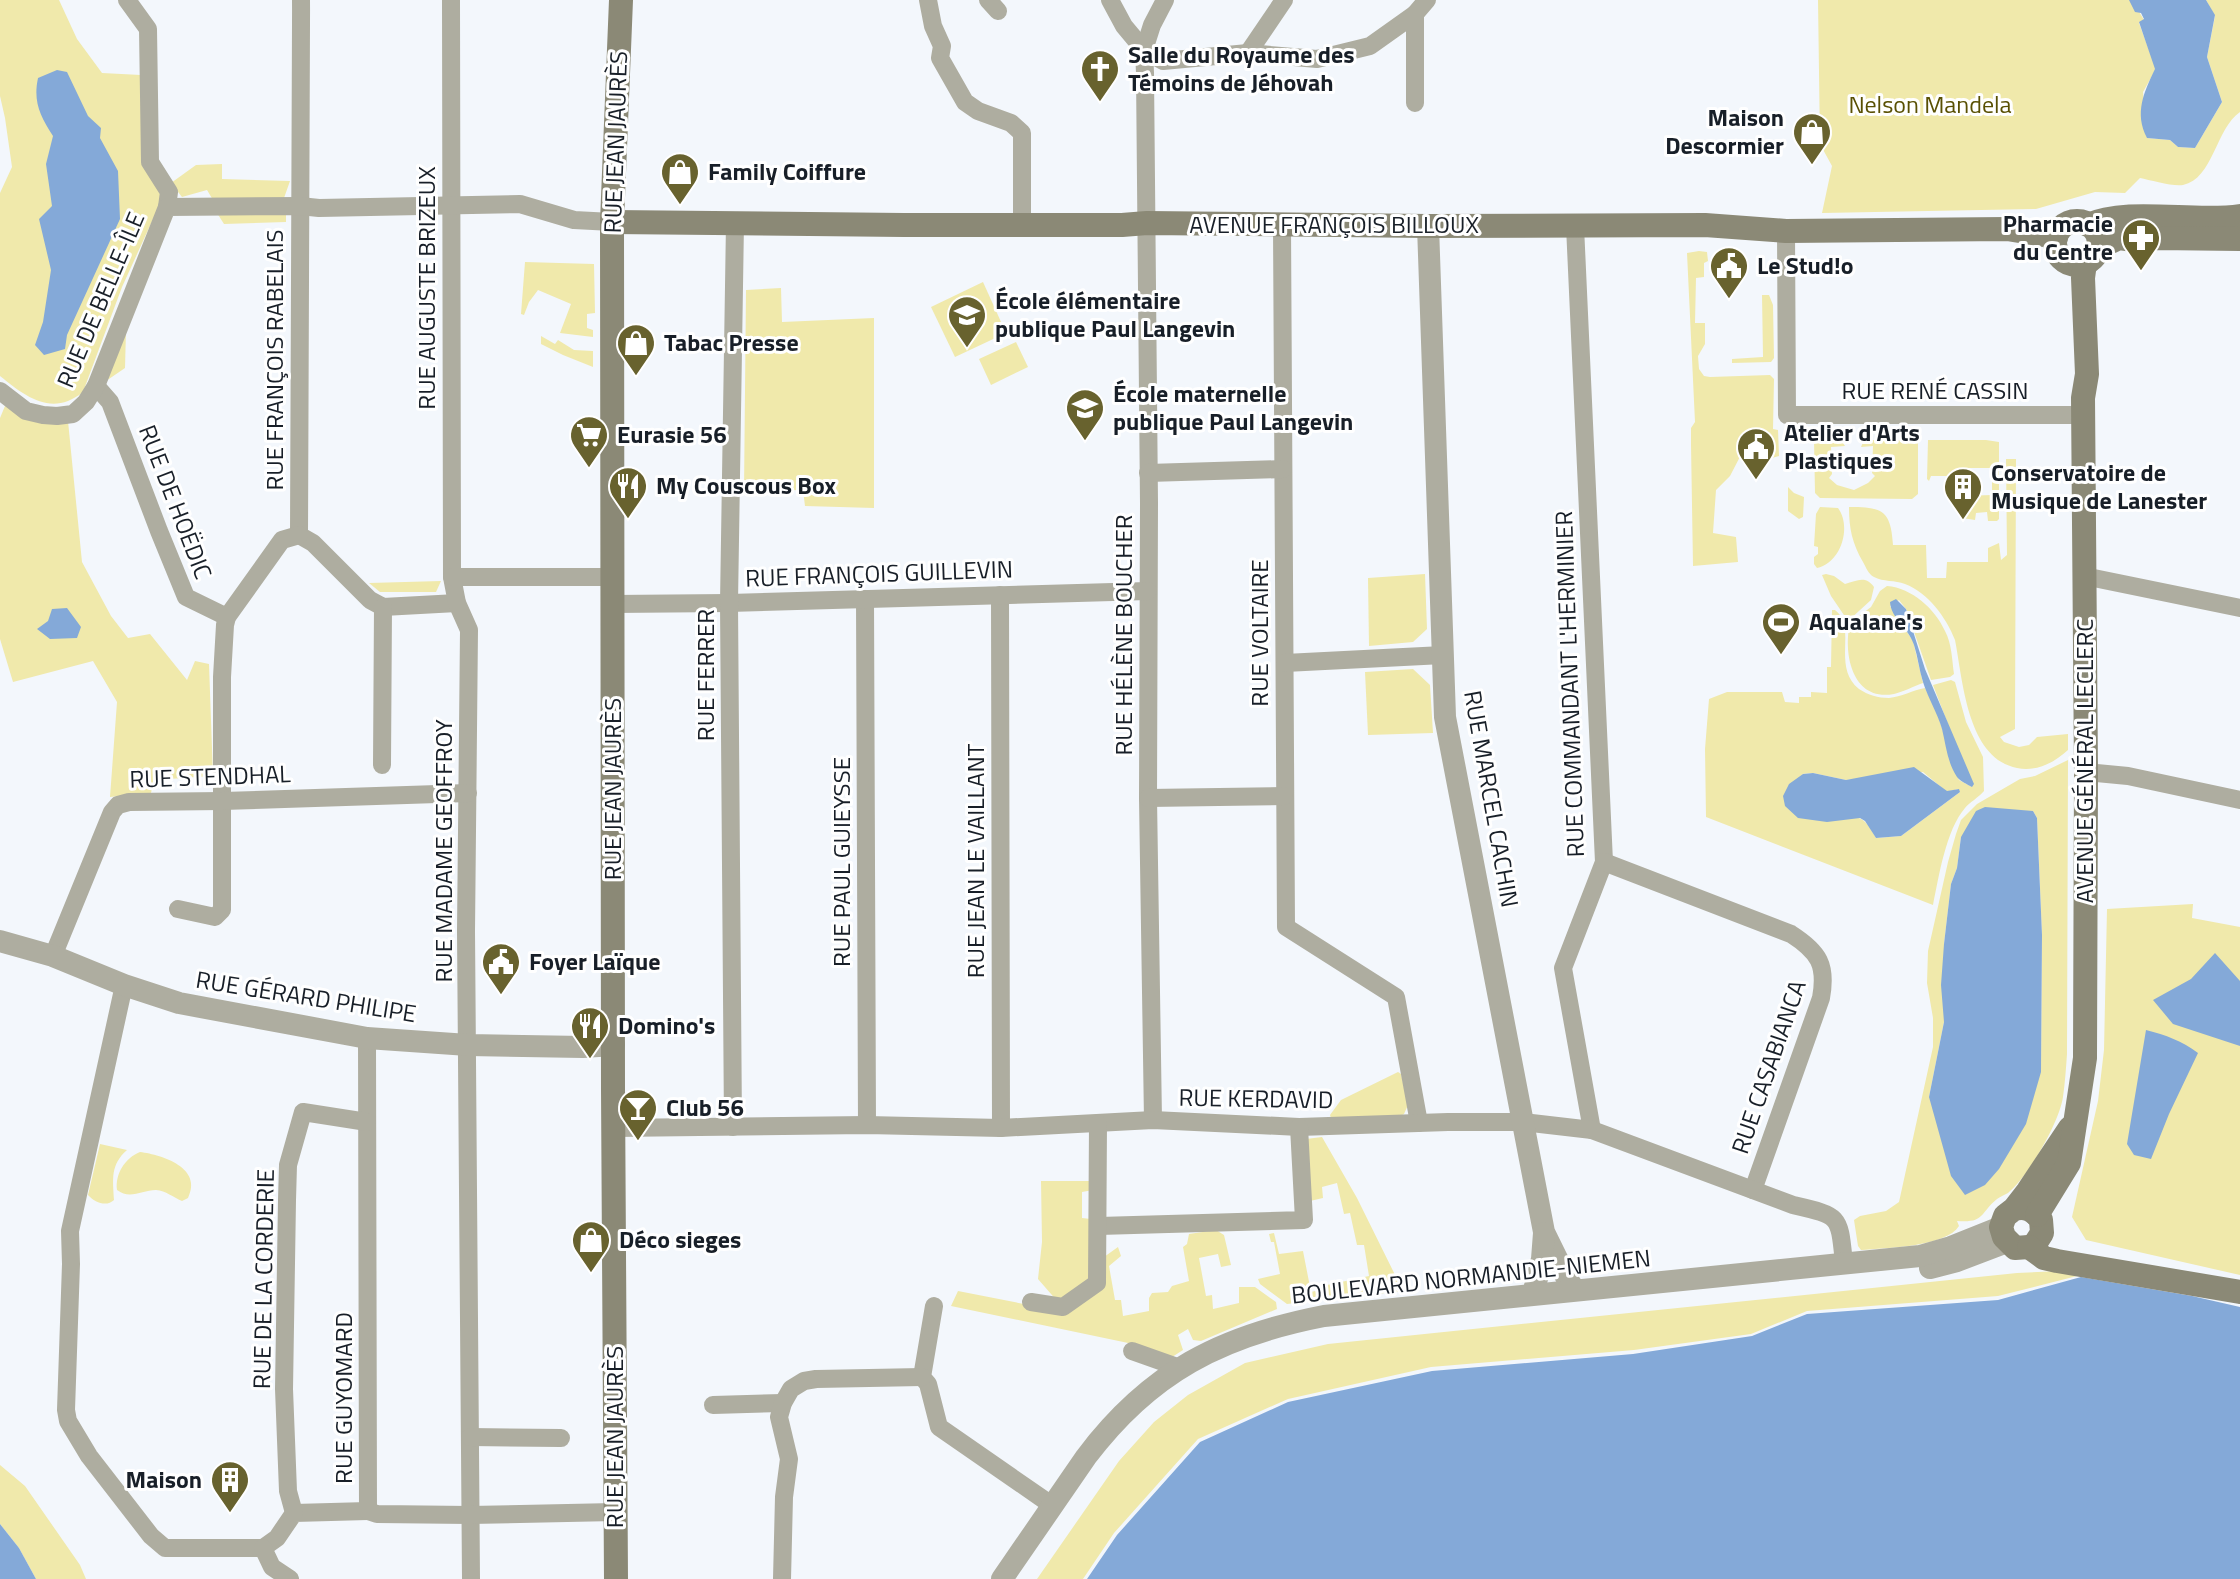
<svg xmlns="http://www.w3.org/2000/svg" width="2240" height="1579" viewBox="0 0 2240 1579" font-family="'Titillium Web',sans-serif">
<style>
.green{fill:#f0e9ab;fill-rule:evenodd}
.water{fill:#84a9d8}
.lines{fill:none;stroke-linecap:round;stroke-linejoin:round}
.minor{stroke:#aeada0;stroke-width:18}
.tertiary{stroke:#aeada0;stroke-width:22}
.secondary{stroke:#8b8976;stroke-width:24}
.labels{text-anchor:middle;stroke-width:6;stroke-linejoin:round;paint-order:stroke}
.poi-label{font-size:24px;font-weight:bold;fill:#181f28;stroke:#fff;text-anchor:start}
.park-label{font-size:24px;fill:#595003;stroke:#fff}
.street-label{font-size:24px;fill:#181f28;stroke:#fff}
</style>
<rect width="100%" height="100%" fill="#f3f7fc"/>
<g class="green">
<path d="M0,0h59l18,39 25,34 39,2 23,120 -42,92 -39,105c-31,25 -57,5 -83,-16v-183l12,-26 -7,-49 -5,-22z"/>
<path d="M1818,0h314l12,20 -5,3 17,46 -13,23 4,46 23,2 8,7 17,1 27,-46 -15,-45 8,-41 -9,-16h34v112c-24,16 -27,67 -57,73 -9,2 -33,-5 -43,-7l-15,15 -30,-1 -59,17 -214,4 10,-47 -12,-22z"/>
<path d="M222,164v15l68,2 -6,17 -71,2 -6,-10 -25,7 -11,-14 25,-18z"/>
<path d="M286,211v11l-62,2 -7,-11z"/>
<path d="M1699,251l8,1 1,9 -4,2v14l-8,1 -1,45h10v21l-7,12 1,13 5,7 6,1 60,-2 4,4 -1,50 5,1 1,26 -7,2 -17,-3 -5,-6h-6l-14,27 -14,14 -3,43 23,4 2,25 -45,4 -2,-122v-16l4,-6 -8,-169z"/>
<path d="M525,262l69,2 1,49 -8,1v14l6,2v7l-33,-4 11,-29 -33,-14 -9,12 -5,13 -3,-1z"/>
<path d="M983,282l23,51 -51,24 -24,-50z"/>
<path d="M781,288l1,34 92,-4v190l-69,-2 -2,-16 -59,1 2,-201z"/>
<path d="M1762,295h7l4,10 1,53 -3,4 -39,1v-4l31,-2z"/>
<path d="M126,330l-1,38 -19,13z"/>
<path d="M541,336l14,8 3,-4 16,10 19,1v16l-30,-12 -22,-11z"/>
<path d="M1016,342l12,25 -37,18 -12,-26z"/>
<path d="M5,406l63,15 14,141 29,54 17,22 22,-4 37,46 8,-19 14,3 4,112 -59,4 -3,13 -41,4 7,-95 -24,-41 -80,21 -13,-43v-221z"/>
<path d="M1814,440h27l4,6 -14,1 1,27 -3,4 8,7 17,5 14,-7 7,-7 -3,-3 1,-27 -12,1 3,-7h54v54l-6,5 -92,-1 -5,-5z"/>
<path d="M1928,440h58l13,2v77l-2,2h-9l-1,-9 -11,1 -1,7 -13,-2v-22l30,-1v-27h-28l-1,8h-32l-2,5 -2,-2z"/>
<path d="M2006,459h10l-1,270 -15,8 4,5 15,5 10,-2 8,-8 31,-3v16c-14,13 -32,22 -51,18 -50,-10 -54,-87 -62,-128 -9,-23 -27,-47 -50,-56 -10,-4 -22,-2 -31,-7 -6,-3 -8,-10 -11,-15 -11,-19 -14,-34 -14,-55 33,0 42,3 44,38h33l1,33h19l1,-16h41v-14l11,-5 2,17 6,-5z"/>
<path d="M1788,487l6,6 10,4 -1,20 -4,2 -11,-8z"/>
<path d="M1820,507l18,1c14,19 3,55 -21,60l-3,-4v-7l4,-3v-7l-4,-1 2,-32z"/>
<path d="M1425,574l2,55 -14,13 -44,4 -1,-68z"/>
<path d="M1826,574l8,2 11,8c12,-3 20,-9 29,3l-3,13 -23,21 -17,-25 -9,-21z"/>
<path d="M441,581l-5,11h-56l-11,-9z"/>
<path d="M1887,586c25,2 48,23 58,45 7,13 7,29 9,43l-4,3 -19,3 -25,-71 -7,-9 -9,6 23,35 10,42c-9,3 -20,9 -29,11 -42,8 -51,-41 -44,-71l21,-16 9,-16z"/>
<path d="M1832,610h3c23,17 -4,56 24,79 9,6 19,9 30,9 12,-1 24,-8 36,-10l11,22 23,70 13,7 -39,-102 18,-5 4,2 11,40 17,35 1,34c-6,7 -14,11 -19,17 -19,22 -26,68 -32,97l-227,-88 -1,-68 4,-50 18,-7h55l3,10 14,1v-6h12v-5l16,1v-26h4zM1923,772l24,20 11,-3 2,3 -59,44 -25,2c-6,-10 -10,-20 -22,-21l-52,-43 11,-1 33,7z"/>
<path d="M1413,669l17,16 3,48 -65,2 -3,-63z"/>
<path d="M2068,760l-1,294c-1,14 -2,29 -4,43 -4,26 -35,80 -55,96 -4,2 -8,4 -11,6 -18,15 -12,24 -40,22l2,5c-13,21 -74,22 -98,24l-3,-4 -4,-26 6,-4 26,-5 13,-9 34,-155v-29l-6,-35 1,-32 20,-89 8,-28 5,-14 16,-16 43,-25 15,-3zM2017,811h16l4,7 5,117 -1,137 -112,25 15,-75v-78l7,-60 6,-16 4,-31z"/>
<path d="M2193,904l-1,14 48,9v348l-154,-35 -14,-23 26,-116 6,-51 3,-141z"/>
<path d="M1398,1072l3,2 7,31 -4,9 -8,4h-65l-1,-3 11,-15z"/>
<path d="M1322,1137l35,61 46,93 -116,13 -27,-20 -2,-5 22,-5 -6,-32h-3l-2,-8 5,-1 5,21 24,-3 8,41 16,-4v-3l42,-9 -5,-31h-7l-7,-32 -6,1 -7,-31 -15,4 1,11 -13,3 -4,-62z"/>
<path d="M100,1144l27,6c-17,15 -14,29 -13,50 -7,7 -19,3 -26,-5z"/>
<path d="M140,1152c23,3 63,16 48,46l-6,3c-9,-4 -16,-10 -26,-11 -14,0 -26,10 -39,0 -2,-16 8,-32 23,-38z"/>
<path d="M1041,1181h52v9l-11,2v26l9,1v61l-33,22 -20,-23 4,-37z"/>
<path d="M1216,1230l8,5 7,30 -10,2 -3,-13 -19,4 7,38 6,-1 1,14 26,-6v-16h16l21,15 1,7 -76,32 -8,-1 -5,-11 -10,6 5,15 -14,9 -36,-15 -182,-38 7,-15 107,21 39,-55 14,-10 3,9 -12,10 6,34h6l2,16 26,-5v-13l3,-5 16,-1 4,-6 17,-5 -6,-34 4,-3 2,-10z"/>
<path d="M2060,1271l17,5 -79,20 -191,15 -56,23 -117,16 -203,17 -143,32 -90,40 -84,94 -31,46h-46l82,-118 35,-39 34,-27 57,-32 83,-19 689,-71z"/>
<path d="M0,1465l25,21 55,79 6,14h-50l-17,-31 -19,-24z"/>
</g>
<g class="water">
<path d="M2129,0h77l9,15 -8,42 15,45 -27,46 -17,-1 -8,-7 -23,-2c-13,-25 -3,-46 8,-69l-16,-47 5,-3 -3,-6 -6,-1z"/>
<path d="M57,70l10,2 21,44 13,12 -1,10 18,33 2,48 -53,116 -2,14 -21,6 -9,-10 8,-23 8,-52 -12,-51 13,-13 -6,-42 7,-28c-13,-20 -20,-34 -15,-58z"/>
<path d="M1896,599l10,10 19,60 49,115 -2,3c-5,-3 -11,-5 -15,-10 -10,-15 -11,-32 -15,-48 -5,-17 -14,-31 -19,-47 -4,-12 -5,-25 -9,-37 -5,-17 -23,-26 -24,-43z"/>
<path d="M67,608l14,19 -4,11 -27,1 -13,-10 11,-8 4,-12z"/>
<path d="M1914,767l33,24 12,-2 1,3 -59,44 -25,2 -11,-17 -5,-3 -33,4 -29,-4 -13,-12 -2,-10 6,-12 14,-10 10,-1 33,7z"/>
<path d="M1985,807l48,4 4,7 5,117 -1,137 -15,52 -27,45 -14,16 -20,10 -14,-19 -22,-79 15,-75 -3,-37 3,-41 7,-60 6,-16 4,-31 15,-26z"/>
<path d="M2215,953l25,28v65l-67,-22 -20,-24 38,-21z"/>
<path d="M2146,1030c20,5 36,11 52,23l-29,61 -18,45 -17,-4 -7,-11z"/>
<path d="M2081,1277l111,19 48,11v272h-1153l30,-44 83,-93 88,-40 144,-31 201,-17 119,-18 55,-22 191,-14z"/>
<path d="M0,1524l19,24 17,31h-36z"/>
</g>
<g class="lines">
<g class="minor">
<path d="M127,0l21,29 2,133 19,30 -2,15"/>
<path d="M301,0c1,178 -2,356 -2,535l14,8 57,57 13,7 74,-4"/>
<path d="M451,0l1,577 5,26 12,27 -3,301 5,648"/>
<path d="M928,0l5,26 9,20 -2,12 25,44 13,9 33,12 11,10v92"/>
<path d="M988,0l10,11"/>
<path d="M1110,0l14,26 20,24 1,23 4,430 -1,295 5,322"/>
<path d="M1144,50l19,11 85,-8 69,6 53,-13 45,-32"/>
<path d="M1144,50l8,-25 13,-25"/>
<path d="M1248,53l36,-53"/>
<path d="M1415,103v-89l12,-14"/>
<path d="M1282,226l4,701 110,70 23,126"/>
<path d="M1575,226l29,636 -41,106 29,162"/>
<path d="M1786,231l1,184h296"/>
<path d="M96,386l14,16 49,129 27,66 41,20"/>
<path d="M0,391l26,20 17,4 14,1 16,-2 13,-12 10,-16 71,-179 133,-1 19,2 201,-4 54,16 38,2"/>
<path d="M1148,473l135,-4"/>
<path d="M2084,576l156,32"/>
<path d="M452,577h162"/>
<path d="M1000,595l1,533"/>
<path d="M865,599l2,526"/>
<path d="M612,604l117,-1 419,-12"/>
<path d="M1285,663l158,-8"/>
<path d="M382,765l1,-158"/>
<path d="M2086,772l42,4 112,24"/>
<path d="M1148,798l136,-2"/>
<path d="M1604,862l187,72c28,18 36,31 30,64l-68,192"/>
<path d="M178,909l37,8 7,-7v-233l3,-52 2,-8 55,-77 17,-5"/>
<path d="M53,956l59,-144 6,-7 11,-3 94,-1 245,-8"/>
<path d="M124,985l-54,246 1,33 -5,146 2,11 21,35 62,80 14,12h98l14,-10 17,-25 74,-2"/>
<path d="M367,1038l1,473 9,3 93,1 145,-3"/>
<path d="M733,1127l-4,-524 6,-380"/>
<path d="M614,1128l253,-3 134,3 152,-8 146,7 149,-5h75l69,8 201,75c48,11 46,10 51,58"/>
<path d="M1099,1226l205,-6 -5,-93"/>
<path d="M1031,1302l32,5 34,-24 1,-159"/>
<path d="M934,1306l-12,71 6,7 11,43 114,79"/>
<path d="M1132,1351l48,17"/>
<path d="M713,1405l70,-2"/>
<path d="M470,1437l91,1"/>
<path d="M294,1513l-6,-22 -4,-102 3,-189 1,-35 15,-53 64,10"/>
<path d="M263,1548l9,19 18,12"/>
<path d="M782,1579l2,-82 5,-38 -10,-42 4,-14 8,-14 13,-8 12,-2 106,-2"/>
</g>
<g class="tertiary">
<path d="M1428,226l17,491 99,515 23,47 8,11"/>
<path d="M0,941l53,15 71,29 55,18 188,35 101,7 115,2 31,-2"/>
<path d="M1930,1268l27,-7 50,-19"/>
<path d="M1533,1294l9,-35 2,-26"/>
<path d="M1002,1579l84,-122c64,-85 135,-121 238,-141l596,-60 31,-9 50,-20"/>
</g>
<g class="secondary">
<circle cx="2077" cy="243" r="22"/>
<path d="M612,222l292,3h218l25,-2 281,3 277,-1 81,6 221,-2 49,8"/>
<path d="M2088,225c39,-18 107,-2 152,-9"/>
<path d="M2098,248l21,-10 15,2 23,-2 83,1"/>
<path d="M2014,1209c12,-3 20,1 27,11l1,13 -7,11 -6,3 -14,1 -11,-11 -3,-10 4,-11 9,-7 14,-18 42,-63"/>
<path d="M2037,1215l32,-52 16,-105 1,-286 -3,-374 4,-24 -4,-96 2,-15"/>
<path d="M2029,1247l15,11 13,3 183,31"/>
<path d="M616,1579l-3,-490 -1,-867 9,-222"/>
</g>
</g>
<defs>
<symbol id="church-pin" viewBox="-11 -11 22 30"><path d="M0 17L-7.5 6A9.5 9.5 0 1 1 7.5 6Z" fill="#68622e" stroke="#fff"/><path d="M-1.2-6h2.4v3.5h3.3v2.4h-3.3V6h-2.4V-.1h-3.3v-2.4h3.3Z" fill="#fff"/></symbol>
<symbol id="shop-pin" viewBox="-11 -11 22 30"><path d="M0 17L-7.5 6A9.5 9.5 0 1 1 7.5 6Z" fill="#68622e" stroke="#fff"/><path d="M-5-2.5h2.3a2.7 3.5 0 0 1 5.4 0H5L5.5 6h-11ZM-1.5-2.5h3a1.5 2.3 0 0 0-3 0Z" fill="#fff"/></symbol>
<symbol id="pharmacy-pin" viewBox="-11 -11 22 30"><path d="M0 17L-7.5 6A9.5 9.5 0 1 1 7.5 6Z" fill="#68622e" stroke="#fff"/><path d="M-2-6h4v4h4v4h-4v4h-4v-4h-4v-4h4Z" fill="#fff"/></symbol>
<symbol id="civic-pin" viewBox="-11 -11 22 30"><path d="M0 17L-7.5 6A9.5 9.5 0 1 1 7.5 6Z" fill="#68622e" stroke="#fff"/><path d="M-.6-6.5H3V-4.5H.6V-3L4-1V1h2V6H-6V1h2V-1L-.6-3ZM-1.2 2.5V6h2.4V2.5Z" fill="#fff"/></symbol>
<symbol id="school-pin" viewBox="-11 -11 22 30"><path d="M0 17L-7.5 6A9.5 9.5 0 1 1 7.5 6Z" fill="#68622e" stroke="#fff"/><path d="M0-5L7-2L0 1L-7-2ZM-4 1L0 2.5L4 1V4Q0 6-4 4Z" fill="#fff"/></symbol>
<symbol id="supermarket-pin" viewBox="-11 -11 22 30"><path d="M0 17L-7.5 6A9.5 9.5 0 1 1 7.5 6Z" fill="#68622e" stroke="#fff"/><path d="M-6-5.5h2.5l.6 2H6L4.5 2H-2.5L-4.4-4H-6ZM-1.5 3.2a1.3 1.3 0 1 0 .1 0ZM3 3.2a1.3 1.3 0 1 0 .1 0Z" fill="#fff"/></symbol>
<symbol id="restaurant-pin" viewBox="-11 -11 22 30"><path d="M0 17L-7.5 6A9.5 9.5 0 1 1 7.5 6Z" fill="#68622e" stroke="#fff"/><path d="M-5-6h1v4h1v-4h1v4h1v-4h1v5L-1.5 .5V6h-2V.5L-5-1ZM5-6V6H3V1.5H1.5Q1.5-4 5-6Z" fill="#fff"/></symbol>
<symbol id="building-pin" viewBox="-11 -11 22 30"><path d="M0 17L-7.5 6A9.5 9.5 0 1 1 7.5 6Z" fill="#68622e" stroke="#fff"/><path d="M-4-6H4V6H1V3H-1V6H-4ZM-2.5-4.3h1.7v1.8h-1.7ZM.8-4.3h1.7v1.8H.8ZM-2.5-1h1.7V.8h-1.7ZM.8-1h1.7V.8H.8Z" fill="#fff"/></symbol>
<symbol id="stadium-pin" viewBox="-11 -11 22 30"><path d="M0 17L-7.5 6A9.5 9.5 0 1 1 7.5 6Z" fill="#68622e" stroke="#fff"/><path d="M0-5a6.5 5 0 1 0 0 10a6.5 5 0 1 0 0-10ZM-3.5-1.8h7v3.6h-7Z" fill="#fff"/></symbol>
<symbol id="bar-pin" viewBox="-11 -11 22 30"><path d="M0 17L-7.5 6A9.5 9.5 0 1 1 7.5 6Z" fill="#68622e" stroke="#fff"/><path d="M-6-5H6L.8 .8V4.5H3.5V6h-7V4.5H-.8V.8Z" fill="#fff"/></symbol>
</defs>
<g fill-rule="evenodd">
<use href="#church-pin" x="1078" y="47" width="44" height="60"/>
<use href="#shop-pin" x="1790" y="110" width="44" height="60"/>
<use href="#shop-pin" x="658" y="150" width="44" height="60"/>
<use href="#pharmacy-pin" x="2119" y="216" width="44" height="60"/>
<use href="#civic-pin" x="1707" y="244" width="44" height="60"/>
<use href="#school-pin" x="945" y="293" width="44" height="60"/>
<use href="#shop-pin" x="614" y="321" width="44" height="60"/>
<use href="#school-pin" x="1063" y="386" width="44" height="60"/>
<use href="#supermarket-pin" x="567" y="413" width="44" height="60"/>
<use href="#civic-pin" x="1734" y="425" width="44" height="60"/>
<use href="#restaurant-pin" x="606" y="464" width="44" height="60"/>
<use href="#building-pin" x="1941" y="465" width="44" height="60"/>
<use href="#stadium-pin" x="1759" y="600" width="44" height="60"/>
<use href="#civic-pin" x="479" y="940" width="44" height="60"/>
<use href="#restaurant-pin" x="568" y="1004" width="44" height="60"/>
<use href="#bar-pin" x="616" y="1086" width="44" height="60"/>
<use href="#shop-pin" x="569" y="1218" width="44" height="60"/>
<use href="#building-pin" x="208" y="1458" width="44" height="60"/>
</g>
<g class="labels">
<g class="poi-label">
<text x="1128" y="63">Salle du Royaume des<tspan x="1128" dy="28">Témoins de Jéhovah</tspan></text>
<text x="1784" y="126" text-anchor="end">Maison<tspan x="1784" dy="28">Descormier</tspan></text>
<text x="708" y="180">Family Coiffure</text>
<text x="2113" y="232" text-anchor="end">Pharmacie<tspan x="2113" dy="28">du Centre</tspan></text>
<text x="1757" y="274">Le Stud!o</text>
<text x="995" y="309">École élémentaire<tspan x="995" dy="28">publique Paul Langevin</tspan></text>
<text x="664" y="351">Tabac Presse</text>
<text x="1113" y="402">École maternelle<tspan x="1113" dy="28">publique Paul Langevin</tspan></text>
<text x="1784" y="441">Atelier d'Arts<tspan x="1784" dy="28">Plastiques</tspan></text>
<text x="617" y="443">Eurasie 56</text>
<text x="1991" y="481">Conservatoire de<tspan x="1991" dy="28">Musique de Lanester</tspan></text>
<text x="656" y="494">My Couscous Box</text>
<text x="1809" y="630">Aqualane's</text>
<text x="529" y="970">Foyer Laïque</text>
<text x="618" y="1034">Domino's</text>
<text x="666" y="1116">Club 56</text>
<text x="619" y="1248">Déco sieges</text>
<text x="202" y="1488" text-anchor="end">Maison</text>
</g>
<g class="park-label">
<text x="1930" y="113">Nelson Mandela</text>
</g>
<g class="street-label">
<text transform="translate(616 142) rotate(-88)" y="8">RUE JEAN JAURÈS</text>
<text x="1334" y="233">AVENUE FRANÇOIS BILLOUX</text>
<text transform="translate(427 288) rotate(-90)" y="8">RUE AUGUSTE BRIZEUX</text>
<text transform="translate(101 300) rotate(-67)" y="8">RUE DE BELLE-ÎLE</text>
<text transform="translate(275 360) rotate(-90)" y="8">RUE FRANÇOIS RABELAIS</text>
<text x="1935" y="399">RUE RENÉ CASSIN</text>
<text transform="translate(175 502) rotate(69)" y="8">RUE DE HOËDIC</text>
<text transform="translate(879 574) rotate(-2)" y="8">RUE FRANÇOIS GUILLEVIN</text>
<text transform="translate(1260 633) rotate(-90)" y="8">RUE VOLTAIRE</text>
<text transform="translate(1124 635) rotate(-90)" y="8">RUE HÉLÈNE BOUCHER</text>
<text transform="translate(706 675) rotate(-90)" y="8">RUE FERRER</text>
<text transform="translate(1570 684) rotate(-92)" y="8">RUE COMMANDANT L'HERMINIER</text>
<text transform="translate(2085 761) rotate(-90)" y="8">AVENUE GÉNÉRAL LECLERC</text>
<text transform="translate(210 777) rotate(-2)" y="8">RUE STENDHAL</text>
<text transform="translate(613 789) rotate(-90)" y="8">RUE JEAN JAURÈS</text>
<text transform="translate(1491 799) rotate(80)" y="8">RUE MARCEL CACHIN</text>
<text transform="translate(444 851) rotate(-90)" y="8">RUE MADAME GEOFFROY</text>
<text transform="translate(976 861) rotate(-90)" y="8">RUE JEAN LE VAILLANT</text>
<text transform="translate(842 862) rotate(-90)" y="8">RUE PAUL GUIEYSSE</text>
<text transform="translate(306 997) rotate(9)" y="8">RUE GÉRARD PHILIPE</text>
<text transform="translate(1769 1067) rotate(-71)" y="8">RUE CASABIANCA</text>
<text transform="translate(1256 1099) rotate(1)" y="8">RUE KERDAVID</text>
<text transform="translate(1471 1277) rotate(-6)" y="8">BOULEVARD NORMANDIE-NIEMEN</text>
<text transform="translate(264 1279) rotate(-89)" y="8">RUE DE LA CORDERIE</text>
<text transform="translate(344 1398) rotate(-90)" y="8">RUE GUYOMARD</text>
<text transform="translate(615 1437) rotate(-90)" y="8">RUE JEAN JAURÈS</text>
</g>
</g>
</svg>
